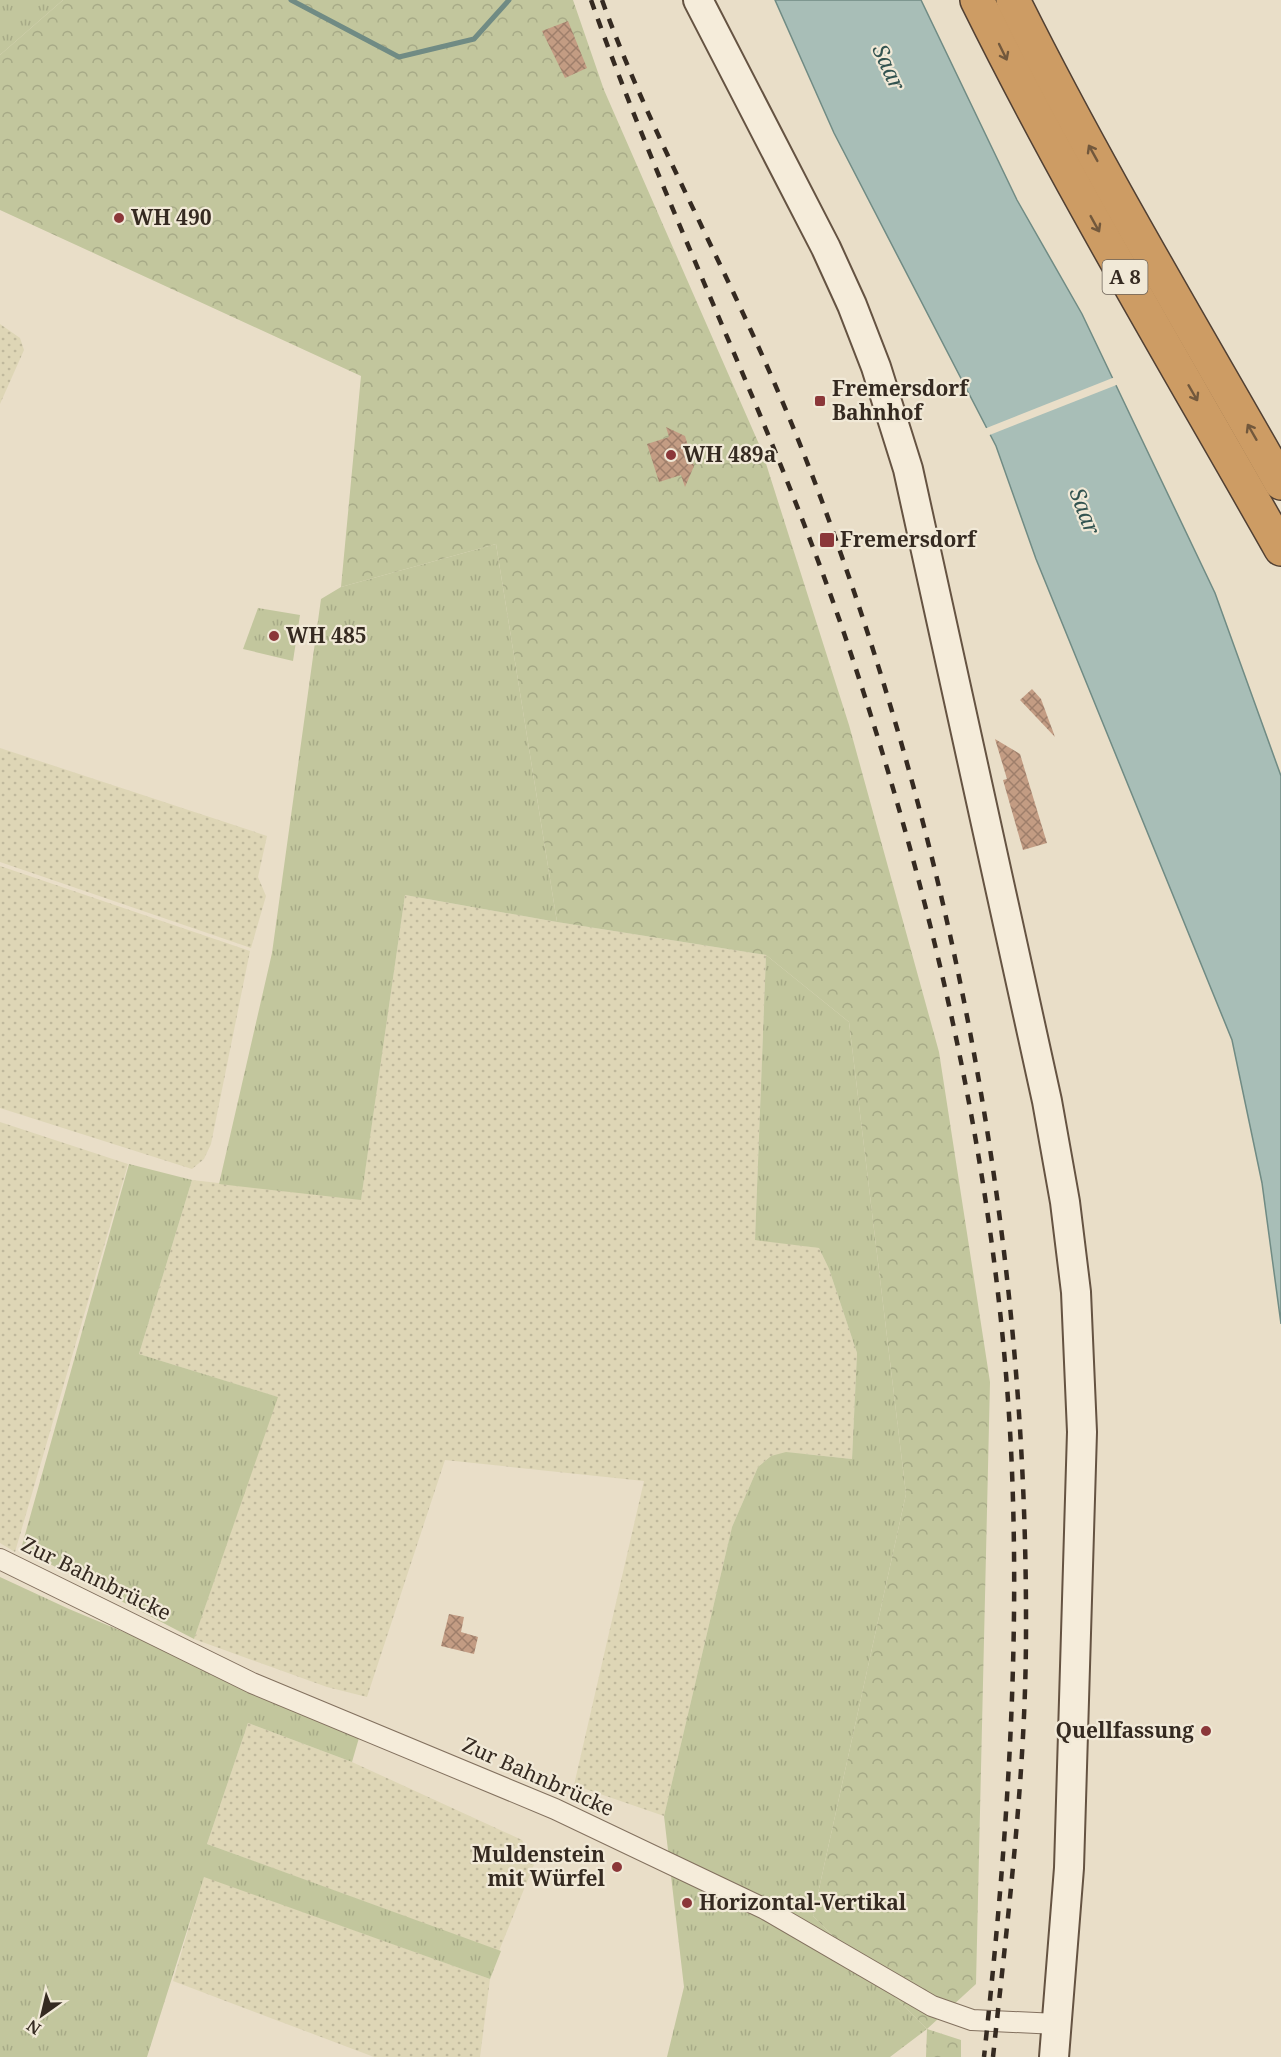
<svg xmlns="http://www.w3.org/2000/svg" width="1281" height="2057" viewBox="0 0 1281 2057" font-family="'Noto Serif',serif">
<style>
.farmland{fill:url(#farmland-dots)}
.grass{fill:url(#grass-tufts)}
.forest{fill:url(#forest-crowns)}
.water{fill:#a8beb7;stroke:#708b84;stroke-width:1.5}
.pier{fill:#e9dec8}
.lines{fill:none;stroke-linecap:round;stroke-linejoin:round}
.stream{stroke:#708b84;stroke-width:5}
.building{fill:url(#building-cross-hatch)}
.minor-casing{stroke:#83715f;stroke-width:22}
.secondary-casing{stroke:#655342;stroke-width:32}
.motorway-casing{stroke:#514033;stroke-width:36}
.minor{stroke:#f5ecda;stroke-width:20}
.secondary{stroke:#f5ecda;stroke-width:28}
.motorway{stroke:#cd9c64;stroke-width:33}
.rail{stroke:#352a21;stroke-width:4.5;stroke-dasharray:10 10;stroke-linecap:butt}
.oneway{stroke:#72583c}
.poi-dot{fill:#8b3739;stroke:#f1e9d7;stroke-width:2}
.labels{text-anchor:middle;stroke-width:4.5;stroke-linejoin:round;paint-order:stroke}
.shield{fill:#f1e9d7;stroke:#6d6358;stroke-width:1.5}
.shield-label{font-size:20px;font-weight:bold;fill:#352a21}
.poi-label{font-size:21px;font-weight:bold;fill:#352a21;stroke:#f1e9d7;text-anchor:start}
.street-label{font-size:21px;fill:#352a21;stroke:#f1e9d7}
.water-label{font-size:22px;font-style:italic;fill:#325350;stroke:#f1e9d7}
</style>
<defs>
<pattern id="farmland-dots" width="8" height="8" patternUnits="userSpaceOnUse" patternTransform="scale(1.5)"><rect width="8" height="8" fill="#ded6b6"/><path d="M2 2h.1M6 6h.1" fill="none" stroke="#bfb89c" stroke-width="1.8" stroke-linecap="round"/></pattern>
<pattern id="grass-tufts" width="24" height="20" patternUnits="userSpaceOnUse" patternTransform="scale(1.5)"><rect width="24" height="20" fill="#c2c69d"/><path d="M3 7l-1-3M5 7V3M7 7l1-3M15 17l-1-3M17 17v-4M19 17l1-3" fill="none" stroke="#a7aa87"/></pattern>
<pattern id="forest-crowns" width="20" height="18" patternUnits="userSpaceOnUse" patternTransform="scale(1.5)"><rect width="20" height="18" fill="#c2c69d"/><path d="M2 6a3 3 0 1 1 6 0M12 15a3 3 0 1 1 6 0" fill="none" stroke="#a7aa87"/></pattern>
<pattern id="building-cross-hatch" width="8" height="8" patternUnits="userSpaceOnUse" patternTransform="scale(1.5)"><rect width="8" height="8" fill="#c39c83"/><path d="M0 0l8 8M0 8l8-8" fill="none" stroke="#9f7f6b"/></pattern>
</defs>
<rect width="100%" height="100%" fill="#e9dec8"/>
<g class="farmland">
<path d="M0,324l20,14 4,12 -24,54z"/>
<path d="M0,748l267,88 -9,41 8,19 -15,52 -251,-86z"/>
<path d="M0,866l250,85 -39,193 -7,15 -12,10 -192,-61z"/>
<path d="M405,895l152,27 209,33 -11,284 64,9 10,21 28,84 -5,106 -47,-5 -34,2 -13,11 -26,60 -68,289 -90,-31 70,-304 -199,-21 -78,237 -40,-10 -133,-48 83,-242 -138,-43 53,-174 169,19z"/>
<path d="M0,1122l128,42 -113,388 -15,-9z"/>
<path d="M248,1723l104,39 170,78 13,22 -36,89 -292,-107z"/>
<path d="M204,1876l286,103 -10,78h-106l-201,-76z"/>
</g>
<g class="grass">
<path d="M0,0h63l-63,55z"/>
<path d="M496,544l61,378 -152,-27 -44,305 -142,-16 53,-231 49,-354 20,-12z"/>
<path d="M258,608l42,7 -7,46 -50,-12z"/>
<path d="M766,955l83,67 57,472 -93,422 114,113 -37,28h-223l17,-70 -20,-171 68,-289 26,-60 13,-11 15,-4 66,7 5,-106 -28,-84 -10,-21 -64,-8z"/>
<path d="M129,1164l63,16 -53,174 139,43 -84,242 -173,-90z"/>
<path d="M0,1577l69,32 292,122 -9,31 -104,-39 -41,121 294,107 -11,28 -286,-102 -57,180h-147z"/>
</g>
<path class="forest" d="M63,0h510l31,90 158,361 87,274 90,327 51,330 -14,602 -49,45 34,11v17h-35l1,-28 -114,-113 93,-422 -57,-472 -83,-67 -209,-33 -61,-378 -155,43 20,-211 -361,-166v-155z"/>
<path class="water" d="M775,0h146l96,200 65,114 133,279 66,183v548l-19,-141 -30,-143 -196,-481 -40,-113 -162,-313z"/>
<path class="pier" d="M1115,377l4,7 -132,52 -3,-7z"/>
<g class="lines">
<path class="stream" d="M291,0l108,57 75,-18 35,-39"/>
</g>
<g class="building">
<path d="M568,21l19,47 -22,10 -23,-47z"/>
<path d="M666,427l19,9 9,30 -9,21 -4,-12 -22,7 -12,-38 22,-7z"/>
<path d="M1032,689l9,10 14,38 -35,-37z"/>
<path d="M995,739l25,15 27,89 -24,7 -20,-70 4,-1z"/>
<path d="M449,1614l15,3 -3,15 17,5 -4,17 -33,-8z"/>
</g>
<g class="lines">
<defs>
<path id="minor" d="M0,1559l252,124 303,126 210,100 167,97 40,14 85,4"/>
<path id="secondary" d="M698,0l128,248 26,57 24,62 32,102 139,632 18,101 11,90 6,140 -13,436 -15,189"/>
<g id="motorway">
<path d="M977,0c93,188 201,367 304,549"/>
<path d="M1013,0c82,165 177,323 268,483"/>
</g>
</defs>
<use href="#minor" class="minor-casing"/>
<use href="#secondary" class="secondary-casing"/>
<use href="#motorway" class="motorway-casing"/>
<use href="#minor" class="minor"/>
<use href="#secondary" class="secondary"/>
<use href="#motorway" class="motorway"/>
<g class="rail">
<path d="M591,0c77,218 183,425 257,645 87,260 149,530 163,804 10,205 -5,405 -27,608"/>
<path d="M602,0c40,111 96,215 145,322 33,71 63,144 89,218 125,350 191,719 190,1090 0,143 -18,285 -33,427"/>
</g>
</g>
<defs><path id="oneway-shaft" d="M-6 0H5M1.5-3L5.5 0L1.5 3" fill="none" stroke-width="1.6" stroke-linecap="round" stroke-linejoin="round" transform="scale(1.5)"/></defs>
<g class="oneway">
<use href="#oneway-shaft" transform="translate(1003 52) rotate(64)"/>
<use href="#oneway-shaft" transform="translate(1093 153) rotate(-119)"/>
<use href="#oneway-shaft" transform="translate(1095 224) rotate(61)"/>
<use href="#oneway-shaft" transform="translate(1193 393) rotate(60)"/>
<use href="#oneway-shaft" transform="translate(1252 432) rotate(-120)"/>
</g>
<g class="poi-dot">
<circle cx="119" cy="218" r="6"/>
<rect x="814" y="395" width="12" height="12" rx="3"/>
<circle cx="671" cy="455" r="6"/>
<rect x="819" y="532" width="16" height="16" rx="3"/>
<circle cx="274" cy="636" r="6"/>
<circle cx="1206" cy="1731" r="6"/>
<circle cx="617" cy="1867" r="6"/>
<circle cx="687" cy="1903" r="6"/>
</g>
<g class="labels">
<rect class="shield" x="1102.5" y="260" width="45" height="34" rx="4.5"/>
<g class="shield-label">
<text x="1125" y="284">A 8</text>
</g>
<g class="poi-label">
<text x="131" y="225">WH 490</text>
<text x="832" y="396">Fremersdorf<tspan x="832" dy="24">Bahnhof</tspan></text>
<text x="683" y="462">WH 489a</text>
<text x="840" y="547">Fremersdorf</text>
<text x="286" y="643">WH 485</text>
<text x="1194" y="1738" text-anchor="end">Quellfassung</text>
<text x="605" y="1862" text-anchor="end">Muldenstein<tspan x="605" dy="24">mit Würfel</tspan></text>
<text x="699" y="1910">Horizontal-Vertikal</text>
</g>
<g class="street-label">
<text transform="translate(96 1579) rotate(26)" y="7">Zur Bahnbrücke</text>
<text transform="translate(538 1777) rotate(24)" y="7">Zur Bahnbrücke</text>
</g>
<g class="water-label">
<text transform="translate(889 67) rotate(65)" y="8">Saar</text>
<text transform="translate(1085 511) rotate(69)" y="8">Saar</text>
</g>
</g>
<g transform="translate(42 2015) rotate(214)" stroke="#f1e9d7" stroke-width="4.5" paint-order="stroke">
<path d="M0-4.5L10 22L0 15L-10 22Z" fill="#352a21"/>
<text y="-9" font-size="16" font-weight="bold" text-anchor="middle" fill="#352a21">N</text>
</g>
</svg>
